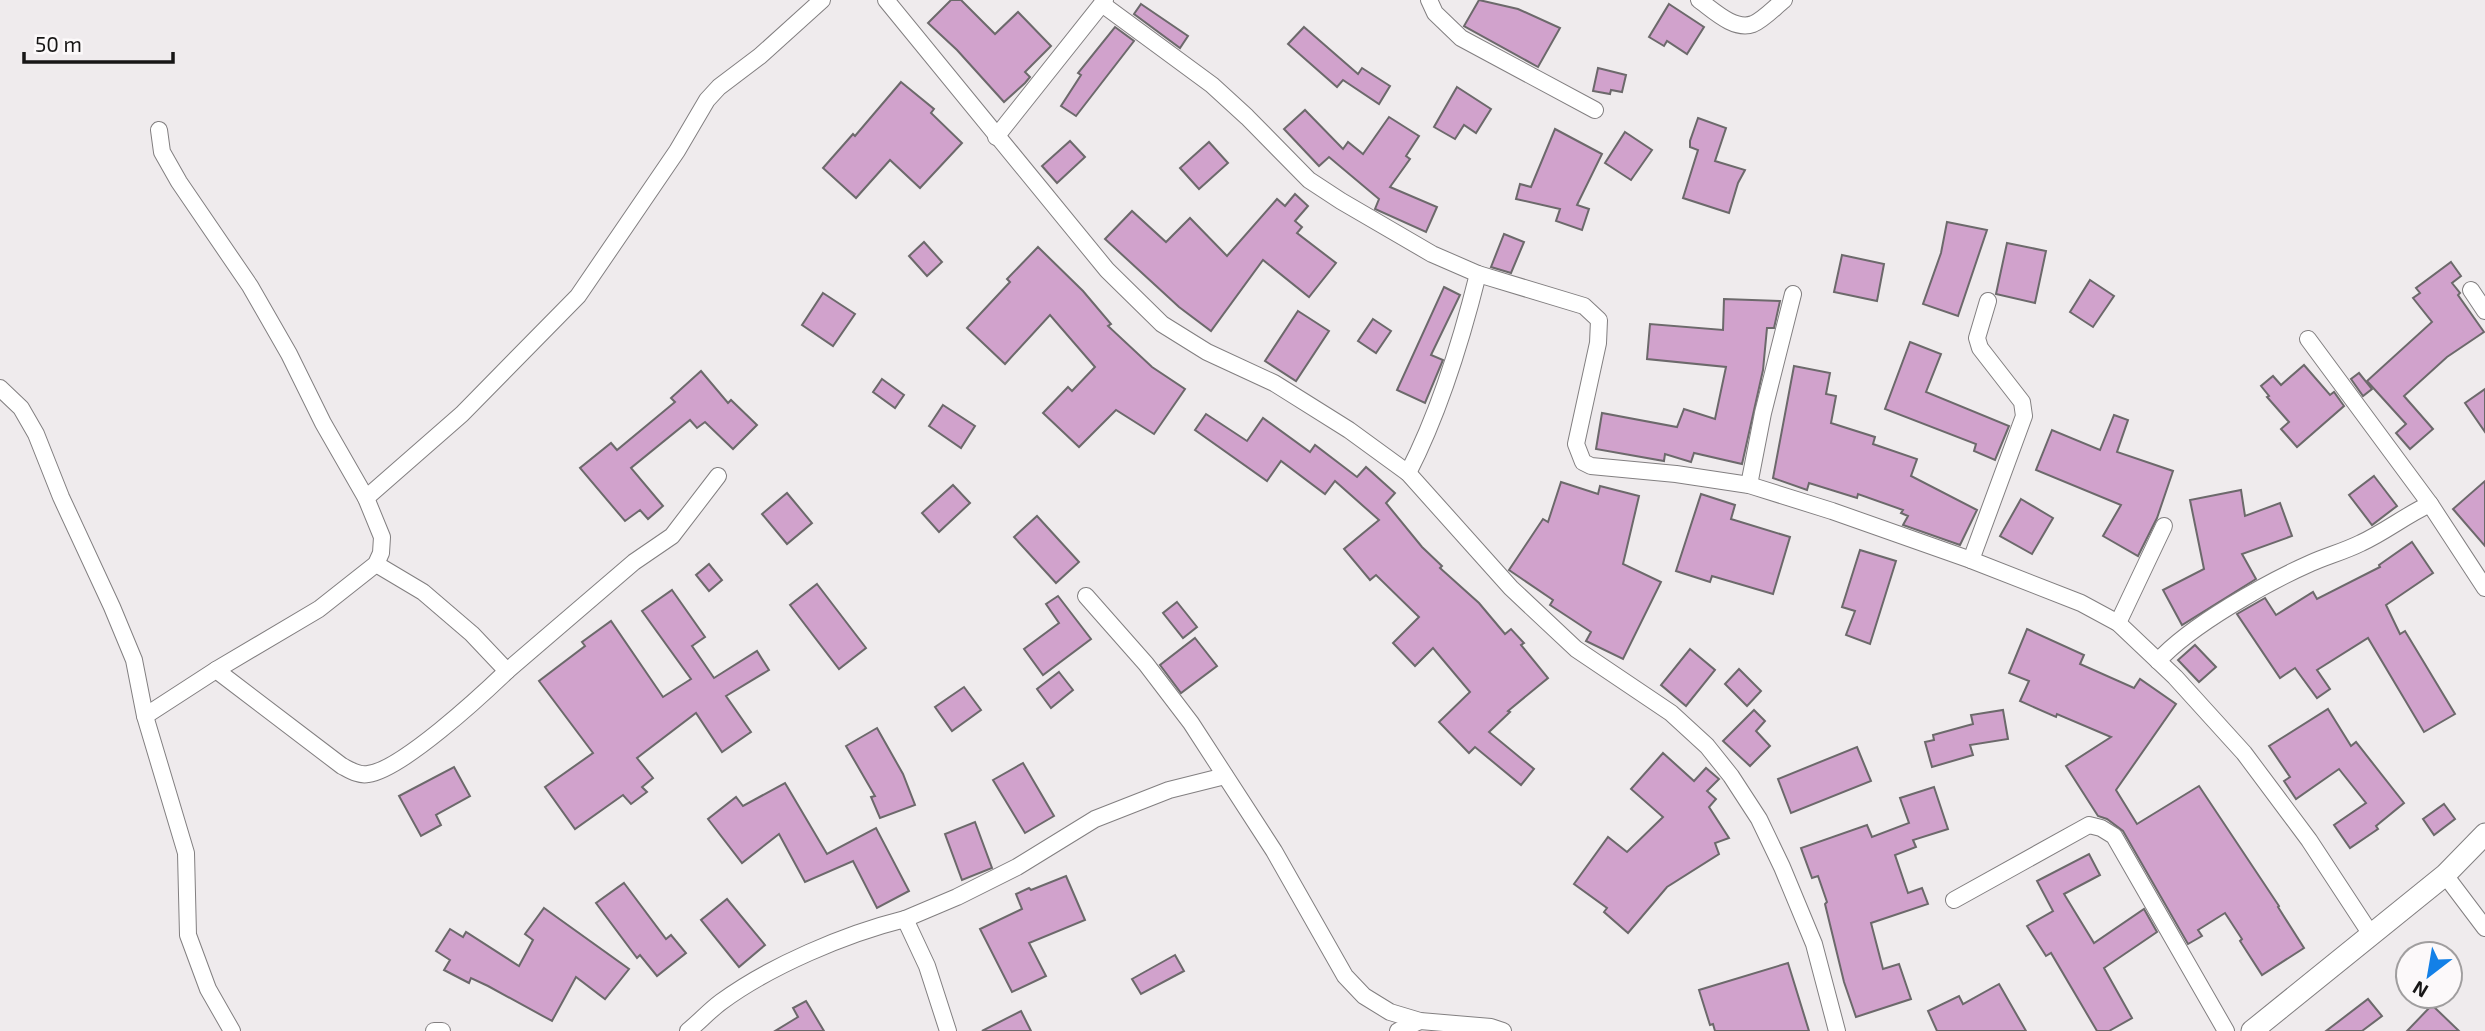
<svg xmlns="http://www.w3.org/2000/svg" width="2485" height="1031" viewBox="0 0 2485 1031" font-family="'Exo 2',sans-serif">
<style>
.building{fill:#d1a2cc;stroke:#6c696b;stroke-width:2}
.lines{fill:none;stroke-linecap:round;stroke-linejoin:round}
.minor-casing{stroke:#827f80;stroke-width:18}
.secondary-casing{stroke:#827f80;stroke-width:23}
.minor{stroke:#fff;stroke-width:16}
.secondary{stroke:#fff;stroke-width:21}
</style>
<rect width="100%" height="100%" fill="#efebed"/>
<g class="building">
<path d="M951,0h10l34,34 23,-22 33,34 -26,26 5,5 -5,6 -21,19 -47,-52 -29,-27z"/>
<path d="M1479,0l39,9 42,19 -22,39 -74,-41z"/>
<path d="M1141,4l47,32 -8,12 -46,-34z"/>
<path d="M1669,4l35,23 -17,27 -20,-13 -3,5 -15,-9z"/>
<path d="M1115,27l19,14 -58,75 -15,-10 20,-31 -3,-2z"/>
<path d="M1304,27l54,47 4,-6 28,18 -11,18 -36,-24 -6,7 -49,-43z"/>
<path d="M1598,68l28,7 -4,17 -11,-2 -1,4 -17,-3z"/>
<path d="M901,82l33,27 -3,4 31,30 -42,45 -30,-28 -34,38 -33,-30 30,-34 2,2z"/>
<path d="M1457,87l34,22 -15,24 -12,-8 -9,14 -21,-12z"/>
<path d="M1305,110l38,39 5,-7 15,12 26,-37 30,19 -13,20 4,3 -20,28 47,20 -11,25 -51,-23 4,-10 -50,-42 -10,9 -35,-37z"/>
<path d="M1698,118l28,10 -11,33 30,9 -7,13 -9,30 -46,-15 15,-48 -8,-3v-6z"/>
<path d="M1555,129l47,25 -25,51 12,4 -7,21 -26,-9 4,-12 -44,-10 4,-15 11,3z"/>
<path d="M1625,132l27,18 -21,30 -26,-17z"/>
<path d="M1070,141l15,16 -28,26 -15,-17z"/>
<path d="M1209,142l19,21 -29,26 -19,-21z"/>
<path d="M1295,194l13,12 -13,15 7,6 -5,6 39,30 -27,34 -46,-37 -52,71 -32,-24 -74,-68 27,-28 34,31 24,-24 37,38 50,-57 8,7z"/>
<path d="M1947,222l40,8 -29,86 -35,-12 18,-51z"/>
<path d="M1504,234l20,8 -13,31 -20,-6z"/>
<path d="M924,242l18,20 -15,14 -18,-20z"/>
<path d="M2007,243l39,8 -11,52 -39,-9z"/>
<path d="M1038,247l45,44 28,33 -3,2 44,41 33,22 -31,45 -38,-24 -37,37 -36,-34 25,-26 4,4 23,-24 -45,-52 -45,49 -38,-36 43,-46 -3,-3z"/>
<path d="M1842,255l42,9 -7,37 -43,-9z"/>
<path d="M2451,262l10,14 -9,7 8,10 -2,2 26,37 -37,25 -43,39 29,33 -23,20 -14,-16 10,-9 -39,-43 65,-59 -19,-24 7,-5 -4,-5z"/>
<path d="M2090,280l24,16 -21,31 -23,-15z"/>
<path d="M1444,287l16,8 -29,60 12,5 -18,43 -28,-13z"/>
<path d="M823,293l32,21 -22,32 -31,-21z"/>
<path d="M1724,299l56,2 -6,27h-7l-4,42 -21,94 -48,-11 -3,9 -26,-8 -1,7 -68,-12 6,-36 75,14 7,-18 31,10 11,-52 -79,-8 3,-35 73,6z"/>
<path d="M1298,311l31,20 -33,50 -31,-20z"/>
<path d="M1373,319l18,12 -15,22 -18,-12z"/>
<path d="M1910,342l31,12 -15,38 83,34 -14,34 -21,-9 2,-7 -91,-35z"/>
<path d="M2304,365l26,30 4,-3 10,14 -47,41 -16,-18 8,-7 -22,-25 2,-1 -8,-10 12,-10 8,9z"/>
<path d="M1794,366l36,7 -4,21 10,2 -5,27 44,14 -2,7 44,15 -6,17 66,34 -17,35 -57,-20 5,-9 -7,-3 2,-3 -45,-16 -1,4 -48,-15 -2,7 -34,-12z"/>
<path d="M701,371l27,32 3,-3 26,25 -24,24 -28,-27 -8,6 -7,-8 -59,48 32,38 -15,13 -8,-9 -15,11 -45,-53 31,-25 6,7 58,-48 -4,-4z"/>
<path d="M2359,373l13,16 -9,7 -12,-17z"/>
<path d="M882,379l22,16 -9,13 -22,-16z"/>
<path d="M2485,389v43l-20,-29z"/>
<path d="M943,405l32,21 -14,22 -32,-22z"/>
<path d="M1206,414l41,27 16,-23 47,34 5,-7 42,32 9,-10 29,26 -9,10 36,44 20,19 -2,2 39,35 26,31 6,-5 13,14 -3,2 27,33 -40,33 2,1 -21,20 45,37 -13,16 -46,-38 -6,6 -30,-31 31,-30 -37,-44 -18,18 -22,-23 26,-26 -43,-42 -6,5 -26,-31 35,-29 -44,-39 -10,13 -44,-33 -14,20 -72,-51z"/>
<path d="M2114,415l14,5 -11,32 56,19 -16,47 -19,38 -35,-20 18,-31 -85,-35 16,-40 48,20z"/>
<path d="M2374,476l23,30 -25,19 -23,-30z"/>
<path d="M2485,481v65l-32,-37z"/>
<path d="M1561,482l37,12 2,-8 39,10 -16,68 38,18 -38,77 -37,-18 5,-9 -41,-27 3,-5 -44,-30 34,-51 5,3z"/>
<path d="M953,485l17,18 -31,29 -17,-19z"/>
<path d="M2241,490l4,26 35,-13 12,33 -50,18 14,25 -74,46 -19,-35 41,-21 -14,-69z"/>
<path d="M787,493l25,30 -25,21 -25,-30z"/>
<path d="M1701,494l34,11 -4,14 59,18 -17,57 -61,-18 -2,6 -34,-11z"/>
<path d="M2021,499l32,19 -21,36 -32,-18z"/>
<path d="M1037,516l42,46 -23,21 -42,-46z"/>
<path d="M2412,542l21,31 -47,32 14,29 5,-3 50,83 -31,18 -56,-94 -51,32 13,19 -13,9 -22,-30 -15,10 -43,-64 28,-16 11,17 37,-23 4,7 63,-32 -1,-2z"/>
<path d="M1860,550l36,11 -26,83 -24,-9 9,-24 -13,-4z"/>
<path d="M709,564l13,16 -13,11 -13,-16z"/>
<path d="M817,584l49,64 -27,21 -49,-64z"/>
<path d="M672,590l33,47 -13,9 22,32 43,-27 12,19 -43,26 25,36 -29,20 -26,-39 -59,45 16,20 -11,9 5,5 -16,12 -8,-9 -48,34 -30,-42 48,-34 -54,-72 46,-35 -3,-4 29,-21 52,76 28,-18 -49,-68z"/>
<path d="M1058,596l33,43 -48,36 -19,-26 35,-26 -13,-19z"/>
<path d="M1177,602l20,25 -14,11 -20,-25z"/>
<path d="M2027,629l57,26 -4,9 54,24 6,-9 36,25 -60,86 21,34 62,-38 80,120 -1,1 26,41 -42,27 -22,-34 2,-2 -17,-26 -27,17 4,6 -14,8 -65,-113 -16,-12 -9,-3 -32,-50 45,-29 -54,-23 -1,3 -36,-16 9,-20 -20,-8z"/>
<path d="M1195,638l22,28 -36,27 -21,-28z"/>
<path d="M2195,645l21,22 -17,15 -21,-22z"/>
<path d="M1690,649l25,21 -29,36 -25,-21z"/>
<path d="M1739,669l22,22 -14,15 -22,-22z"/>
<path d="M1059,672l14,18 -22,18 -14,-19z"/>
<path d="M964,687l17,23 -29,21 -17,-24z"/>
<path d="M2328,709l23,37 5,-4 48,61 -28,23 2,3 -28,19 -16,-23 32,-22 -27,-34 -43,30 -12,-18 6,-4 -21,-31z"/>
<path d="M1754,710l11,11 -9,10 14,15 -20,20 -27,-25z"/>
<path d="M2003,710l5,29 -38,6 3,10 -41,12 -7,-25 9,-2 -1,-5 40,-11 -2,-9z"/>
<path d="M877,728l26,46 12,31 -35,13 -9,-21 4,-1 -29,-50z"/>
<path d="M1857,747l14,34 -80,32 -13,-34z"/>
<path d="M1663,753l31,28 12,-13 13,11 -12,12 9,8 -7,8 20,31 -14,5 4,11 -52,33 -39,46 -24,-21 3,-4 -33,-24 34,-47 19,15 36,-35 -32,-28z"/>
<path d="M1023,763l31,53 -29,17 -32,-53z"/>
<path d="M454,767l16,29 -34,19 5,10 -20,11 -22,-40z"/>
<path d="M785,783l42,71 49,-26 33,63 -32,17 -24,-47 -48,21 -26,-48 -37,29 -34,-44 28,-22 7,9z"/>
<path d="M1934,787l14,42 -35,11 3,7 -21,8 13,38 14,-5 6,16 -57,19 12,46 16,-5 12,35 -55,18 -12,-35 -19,-78 2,-2 -9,-26 -6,2 -11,-30 66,-23 5,12 37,-14 -9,-25z"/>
<path d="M2444,804l11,15 -21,16 -11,-16z"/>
<path d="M975,822l17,46 -30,12 -17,-46z"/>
<path d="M2089,854l11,21 -36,19 30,49 50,-34 13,23 -53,36 28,50 -23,13h-12l-46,-78 -5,3 -19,-30 26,-15 -16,-30z"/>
<path d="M1066,876l19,44 -56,23 17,33 -34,16 -32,-63 42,-20 -6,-15 13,-6 2,2z"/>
<path d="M624,883l42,56 5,-4 15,18 -29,23 -17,-21 -3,3 -41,-55z"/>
<path d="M727,899l38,46 -26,22 -38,-47z"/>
<path d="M544,908l85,61 -24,30 -29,-22 -24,44 -64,-35 -17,-8 -2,5 -25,-13 6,-10 -14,-9 14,-22 13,8 3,-5 53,34 14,-26 -8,-6z"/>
<path d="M1175,955l9,16 -43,23 -9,-15z"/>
<path d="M1788,963l21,68h-94l-2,-7 -3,1 -11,-35z"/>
<path d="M1999,984l27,47h-89l-9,-20 31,-15 4,8z"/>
<path d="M2368,999l14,17 -20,15h-36z"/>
<path d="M806,1001l18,30h-49l23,-14 -5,-9z"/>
<path d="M2432,1005l27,26h-52z"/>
<path d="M1021,1011l10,20h-49z"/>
</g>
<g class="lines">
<defs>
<g id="minor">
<path d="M886,0l221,270 55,54 45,28 67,31 75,47 59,43 103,115 65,61 95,64 36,33 24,30 28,43 23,48 32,77 23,87"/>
<path d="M1429,0l6,13 26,25 134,72"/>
<path d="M1699,0c14,10 35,31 54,24 10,-4 22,-17 31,-24"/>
<path d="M1102,4l110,81 35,32 62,63 32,21 91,53 46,20 106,32 15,14 -1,23 -22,101 7,18 8,4 85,8 73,11 83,26 139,49 110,43 37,20 57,54 69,76 65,87 63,96"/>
<path d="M159,130l3,22 17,30 71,104 39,68 34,69 43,75 16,39 -1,16 -5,11 -57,45 -103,61"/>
<path d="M996,137l109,-137"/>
<path d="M2471,290l14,21"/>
<path d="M2308,339l122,165 55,84"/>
<path d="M0,388l21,20 15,26 25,63 51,110 22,53 11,56 41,137 2,82 20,54 24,42"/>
<path d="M1408,473c32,-62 53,-131 70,-199"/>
<path d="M1749,485l14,-72 30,-119"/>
<path d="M366,498l96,-84 116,-118 99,-145 30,-51 12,-13 41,-31 62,-56"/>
<path d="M1971,560l53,-144 -2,-14 -42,-54 -3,-10 11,-37"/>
<path d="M376,564l47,28 49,42 35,37 127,-109 38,-26 46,-60"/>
<path d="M1086,596l60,68 45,59 83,128 71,125 19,20 26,16 30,9 71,6 12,4"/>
<path d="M2118,623l46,-97"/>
<path d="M2158,661c33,-36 108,-78 153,-98 16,-7 34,-12 50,-20 24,-11 45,-28 69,-39"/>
<path d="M145,716l71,-46 126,96c8,4 17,10 26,8 33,-4 113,-78 139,-103"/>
<path d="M2445,875l40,53"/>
<path d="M1954,900l135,-75 12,3 13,8 112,195"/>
<path d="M905,919l52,-22 60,-30 78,-48 74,-29 56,-14"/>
<path d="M434,1031h8"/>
<path d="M688,1031c11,-9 21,-20 33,-29 49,-36 124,-68 184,-83l22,47 21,65"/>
<path d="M1398,1031l22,-10"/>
</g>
<path id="secondary" d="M2252,1031l193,-156 40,-41"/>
</defs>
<use href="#minor" class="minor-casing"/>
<use href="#secondary" class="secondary-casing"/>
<use href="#minor" class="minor"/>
<use href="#secondary" class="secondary"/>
</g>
<g transform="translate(2429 975) rotate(211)"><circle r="33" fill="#fcf9fa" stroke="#a09e9f" stroke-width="2"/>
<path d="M0-5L12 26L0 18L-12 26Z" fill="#1380e7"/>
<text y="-10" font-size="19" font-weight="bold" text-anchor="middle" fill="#171616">N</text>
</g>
<path d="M24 52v10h149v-10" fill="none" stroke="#171616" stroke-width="3.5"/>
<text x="35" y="52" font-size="21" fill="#171616" stroke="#fcf9fa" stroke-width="5" paint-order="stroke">50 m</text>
</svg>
